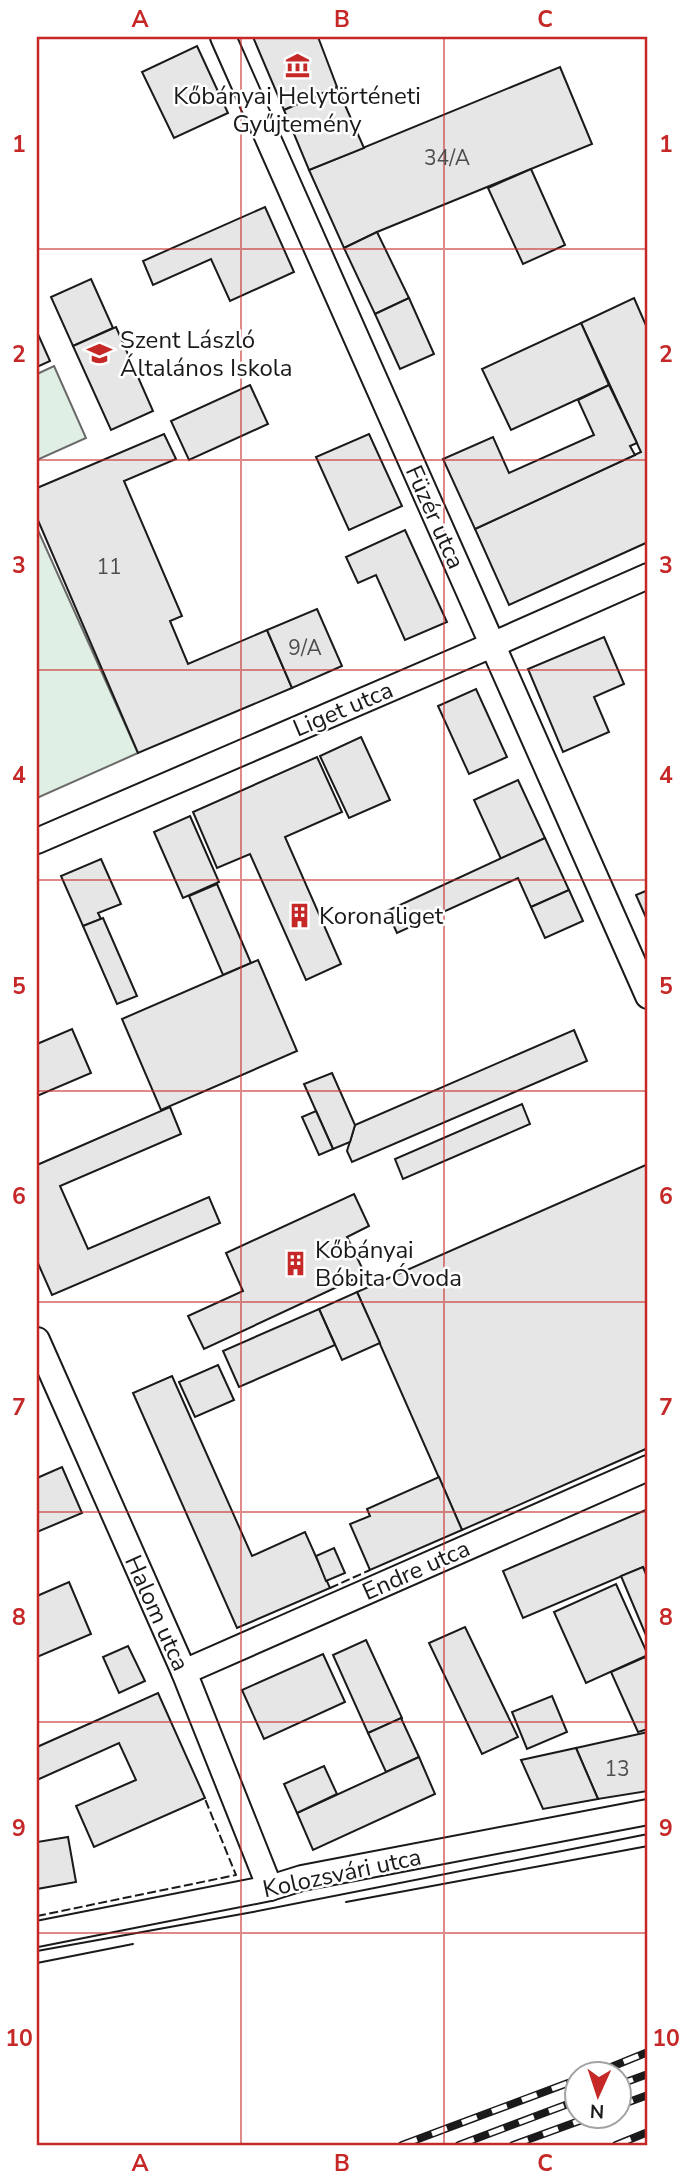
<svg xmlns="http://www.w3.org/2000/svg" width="685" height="2182" viewBox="0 0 685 2182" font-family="'Nunito Sans',sans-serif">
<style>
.green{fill:#e0efe3;stroke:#6a6a6a;stroke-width:2}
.building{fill:#e6e6e6;stroke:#1a1a1a;stroke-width:2}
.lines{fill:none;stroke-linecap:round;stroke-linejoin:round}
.street-casing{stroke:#1a1a1a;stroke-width:28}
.street{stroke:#fff;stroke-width:24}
.tram{stroke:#1a1a1a;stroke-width:2}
.rail-casing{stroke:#1a1a1a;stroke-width:8}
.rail{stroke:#fff;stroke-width:5;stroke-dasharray:16;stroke-linecap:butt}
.fence{stroke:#1a1a1a;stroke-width:2;stroke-dasharray:9 3.5;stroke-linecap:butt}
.grid{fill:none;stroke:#c62828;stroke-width:2;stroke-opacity:0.55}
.labels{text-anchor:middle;stroke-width:5;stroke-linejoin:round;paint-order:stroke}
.number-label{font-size:21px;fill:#4d4d4d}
.poi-label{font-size:24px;fill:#1a1a1a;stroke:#fff;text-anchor:start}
.street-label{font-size:24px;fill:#1a1a1a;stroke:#fff}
.neatline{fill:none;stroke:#c62828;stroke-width:2.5}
.grid-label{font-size:23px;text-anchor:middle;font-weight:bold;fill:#c62828}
</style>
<rect width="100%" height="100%" fill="#fff"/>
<g class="green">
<path d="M54,366l32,72 -49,22v-86z"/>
<path d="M37,528l101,225 -101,45z"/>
</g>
<g class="building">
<path d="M253,37h65l19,50 -53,23z"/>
<path d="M197,46l31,67 -54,25 -32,-66z"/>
<path d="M560,67l32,77 -215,88 -33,16 -35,-78z"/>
<path d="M337,87l27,61 -55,22 -25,-60z"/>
<path d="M531,169l34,76 -42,19 -35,-76z"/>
<path d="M265,207l29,65 -64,29 -19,-42 -58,26 -10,-24z"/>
<path d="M377,232l32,66 -34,16 -31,-66z"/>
<path d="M91,279l22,49 -40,18 -22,-49z"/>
<path d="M409,298l25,56 -34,15 -25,-55z"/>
<path d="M634,298l14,32v212l-139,63 -34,-76 166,-77 -60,-129z"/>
<path d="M581,323l28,62 -98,45 -29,-61z"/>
<path d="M116,327l37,84 -42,19 -38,-84z"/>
<path d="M37,332l13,29 -13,6z"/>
<path d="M250,385l18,39 -79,36 -18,-39z"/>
<path d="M609,385l28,58 -7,3 5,9 -160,74 -32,-70 50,-22 16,36 85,-38 -16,-35z"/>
<path d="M164,434l12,25 -52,22 58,135 -12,5 18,43 79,-34 25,58 -154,65 -101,-235v-30z"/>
<path d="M369,434l33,72 -53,24 -33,-73z"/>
<path d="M405,530l42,92 -42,18 -29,-65 -18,8 -12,-26z"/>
<path d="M317,609l25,57 -50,22 -25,-58z"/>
<path d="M604,637l20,47 -30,13 15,35 -46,20 -35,-83z"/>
<path d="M476,689l31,68 -38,17 -31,-68z"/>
<path d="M361,737l29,63 -41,18 -29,-62z"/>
<path d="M317,757l25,55 -57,25 56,127 -35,16 -56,-126 -33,14 -24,-56z"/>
<path d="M518,780l27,58 -44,21 -27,-59z"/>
<path d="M190,816l29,66 -36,16 -29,-66z"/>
<path d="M545,838l24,52 -38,17 -13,-29 -121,55 -10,-22z"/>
<path d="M101,859l20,45 -23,9 3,6 -18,7 -22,-50z"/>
<path d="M217,884l34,79 -28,12 -34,-79z"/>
<path d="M569,890l14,31 -38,17 -14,-31z"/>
<path d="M648,890v32l-12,-27z"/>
<path d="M103,918l34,78 -20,8 -34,-78z"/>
<path d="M258,960l39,91 -136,59 -39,-91z"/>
<path d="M72,1029l19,44 -54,23v-52z"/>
<path d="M574,1030l13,31 -235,101 -5,-11 8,-26z"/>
<path d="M332,1073l23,52 -5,17 -17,7 -29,-65z"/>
<path d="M522,1104l8,20 -127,55 -8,-20z"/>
<path d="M170,1107l11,27 -121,52 28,63 121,-52 11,26 -168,72 -15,-34v-96z"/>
<path d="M316,1111l17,38 -14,6 -17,-38z"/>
<path d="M648,1164v284l-186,82 -105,-238z"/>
<path d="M354,1194l15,32 -22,11 18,37 -161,75 -16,-33 55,-25 -17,-38z"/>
<path d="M357,1292l23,51 -38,17 -23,-51z"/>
<path d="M319,1309l16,36 -96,42 -16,-36z"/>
<path d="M218,1365l16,35 -39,17 -16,-35z"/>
<path d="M172,1376l80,180 53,-24 25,56 -93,40 -104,-235z"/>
<path d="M62,1467l20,46 -45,19v-54z"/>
<path d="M439,1477l23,53 -92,40 -20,-46 20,-8 -3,-7z"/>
<path d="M648,1509v70l-5,-12 -120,51 -20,-47z"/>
<path d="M334,1548l11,25 -19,8 -10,-25z"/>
<path d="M643,1567l5,12v61l-27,-64z"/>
<path d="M69,1582l22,52 -54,23v-61z"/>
<path d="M616,1584l32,71 -62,28 -32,-71z"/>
<path d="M465,1627l53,110 -36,17 -53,-111z"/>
<path d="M366,1640l36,78 -34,15 -35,-78z"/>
<path d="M128,1646l17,35 -26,12 -16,-36z"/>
<path d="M323,1654l22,48 -81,37 -22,-49z"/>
<path d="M645,1657l3,8v64l-10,3 -27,-60z"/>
<path d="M158,1693l47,105 -111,49 -18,-41 60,-26 -17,-37 -82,37v-33z"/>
<path d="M552,1696l15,36 -40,17 -15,-37z"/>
<path d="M401,1718l18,39 -33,15 -18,-39z"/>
<path d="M648,1732v59l-50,8 -22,-51z"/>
<path d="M576,1748l22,51 -55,10 -22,-49z"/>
<path d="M419,1757l16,37 -122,56 -16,-37z"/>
<path d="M324,1766l13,28 -40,19 -13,-29z"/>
<path d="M68,1837l8,45 -39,7v-47z"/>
</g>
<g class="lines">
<defs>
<g id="street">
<path d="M223,37c144,318 282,640 425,959"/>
<path d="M37,841l455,-196 156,-69"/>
<path d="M37,1340l147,332 86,216"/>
<path d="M184,1672l464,-204"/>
<path d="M37,1934l233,-46 32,-10 346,-66"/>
</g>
</defs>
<use href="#street" class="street-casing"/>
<use href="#street" class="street"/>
<g class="tram">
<path d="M346,1902l302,-56"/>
<path d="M37,1951l216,-39 395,-78"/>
<path d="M37,1963l96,-19"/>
</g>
<defs>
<g id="rail">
<path d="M594,2074l54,-22"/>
<path d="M618,2085l30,-11"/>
<path d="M618,2106l30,-11"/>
<path d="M402,2145l174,-65"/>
<path d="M459,2145l117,-44"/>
<path d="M513,2145l80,-29"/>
<path d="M616,2145l32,-13"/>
</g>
</defs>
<use href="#rail" class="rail-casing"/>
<use href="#rail" class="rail"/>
<g class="fence">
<path d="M330,1588l40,-18"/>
<path d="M37,1916l199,-41 -31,-76"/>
</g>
</g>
<path class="grid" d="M241,37v2108M444,37v2108M37,249h611M37,460h611M37,670h611M37,880h611M37,1091h611M37,1302h611M37,1512h611M37,1722h611M37,1933h611"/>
<defs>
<symbol id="museum-bare" viewBox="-9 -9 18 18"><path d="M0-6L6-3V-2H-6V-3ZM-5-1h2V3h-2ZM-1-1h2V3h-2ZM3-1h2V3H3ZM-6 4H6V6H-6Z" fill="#c62828" stroke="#fff" stroke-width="2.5" paint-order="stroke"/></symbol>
<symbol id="school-bare" viewBox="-9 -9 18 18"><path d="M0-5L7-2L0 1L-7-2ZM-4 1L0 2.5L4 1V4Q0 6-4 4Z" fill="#c62828" stroke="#fff" stroke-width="2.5" paint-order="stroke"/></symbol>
<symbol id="building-bare" viewBox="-9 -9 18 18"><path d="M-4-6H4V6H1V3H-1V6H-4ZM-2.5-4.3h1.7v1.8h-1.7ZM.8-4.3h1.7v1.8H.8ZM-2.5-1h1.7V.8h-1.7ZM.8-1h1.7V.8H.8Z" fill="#c62828" stroke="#fff" stroke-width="2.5" paint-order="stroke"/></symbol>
</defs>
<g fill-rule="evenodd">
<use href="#museum-bare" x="280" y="48" width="35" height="35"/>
<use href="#school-bare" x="82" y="336" width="35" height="35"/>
<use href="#building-bare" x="282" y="898" width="35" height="35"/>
<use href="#building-bare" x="278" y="1246" width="35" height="35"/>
</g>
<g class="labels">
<g class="number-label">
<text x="447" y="165">34/A</text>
<text x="109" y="574">11</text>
<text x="305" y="655">9/A</text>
<text x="617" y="1776">13</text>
</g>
<g class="poi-label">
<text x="297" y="104" text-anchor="middle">Kőbányai Helytörténeti<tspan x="297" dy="28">Gyűjtemény</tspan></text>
<text x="120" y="348">Szent László<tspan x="120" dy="28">Általános Iskola</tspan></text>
<text x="319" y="924">Koronaliget</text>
<text x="315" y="1258">Kőbányai<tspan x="315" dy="28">Bóbita Óvoda</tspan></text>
</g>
<g class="street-label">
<text transform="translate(435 517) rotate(66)" y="8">Füzér utca</text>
<text transform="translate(343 709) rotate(-23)" y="8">Liget utca</text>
<text transform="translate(416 1570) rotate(-24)" y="8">Endre utca</text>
<text transform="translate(157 1613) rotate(66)" y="8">Halom utca</text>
<text transform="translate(342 1873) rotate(-12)" y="8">Kolozsvári utca</text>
</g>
</g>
<rect width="685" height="2182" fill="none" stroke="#ffffff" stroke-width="77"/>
<g transform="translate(598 2095) rotate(183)"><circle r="33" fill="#ffffff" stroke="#a3a3a3" stroke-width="2"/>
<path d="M0-5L12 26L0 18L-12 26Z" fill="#c62828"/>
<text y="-10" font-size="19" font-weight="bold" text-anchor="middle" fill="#1a1a1a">N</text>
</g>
<rect x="38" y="38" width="608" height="2106" class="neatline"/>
<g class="grid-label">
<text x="140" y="27">A</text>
<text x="342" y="27">B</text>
<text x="545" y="27">C</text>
<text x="19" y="152">1</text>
<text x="666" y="152">1</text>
<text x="19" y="362">2</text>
<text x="666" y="362">2</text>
<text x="19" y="573">3</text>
<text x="666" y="573">3</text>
<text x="19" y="783">4</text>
<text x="666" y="783">4</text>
<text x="19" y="994">5</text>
<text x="666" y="994">5</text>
<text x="19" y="1204">6</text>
<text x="666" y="1204">6</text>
<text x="19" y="1415">7</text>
<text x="666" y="1415">7</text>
<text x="19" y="1625">8</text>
<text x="666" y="1625">8</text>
<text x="19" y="1836">9</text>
<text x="666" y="1836">9</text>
<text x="19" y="2046">10</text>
<text x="666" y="2046">10</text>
<text x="140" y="2171">A</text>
<text x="342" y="2171">B</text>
<text x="545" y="2171">C</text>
</g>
</svg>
